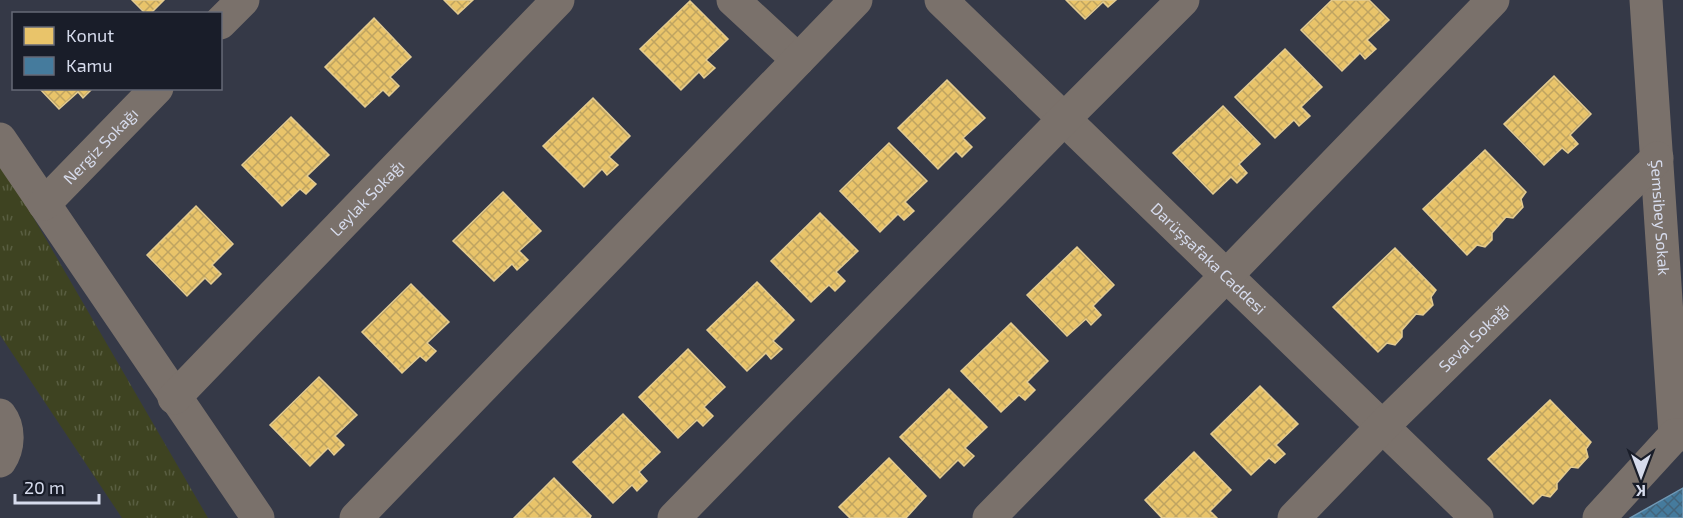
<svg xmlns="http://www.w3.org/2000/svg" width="1683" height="518" viewBox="0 0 1683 518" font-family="'Exo 2',sans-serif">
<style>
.grass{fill:url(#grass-tufts)}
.homes{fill:url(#homes-cross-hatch);stroke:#e3cb91;stroke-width:1.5}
.public{fill:url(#public-cross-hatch);stroke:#7098b5;stroke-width:1.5}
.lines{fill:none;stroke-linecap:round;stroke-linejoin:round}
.minor{stroke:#7a716b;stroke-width:33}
.labels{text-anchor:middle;stroke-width:6;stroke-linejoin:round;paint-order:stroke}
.street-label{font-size:16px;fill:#d6dbec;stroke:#191d29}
</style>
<defs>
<pattern id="grass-tufts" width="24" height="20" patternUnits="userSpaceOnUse" patternTransform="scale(1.5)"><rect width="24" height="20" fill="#3e4321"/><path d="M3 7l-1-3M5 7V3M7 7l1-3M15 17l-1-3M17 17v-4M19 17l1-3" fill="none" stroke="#595e41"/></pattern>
<pattern id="homes-cross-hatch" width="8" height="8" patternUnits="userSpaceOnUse" patternTransform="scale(1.5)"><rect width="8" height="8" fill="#e9c46a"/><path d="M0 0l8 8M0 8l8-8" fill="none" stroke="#bfa461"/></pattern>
<pattern id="public-cross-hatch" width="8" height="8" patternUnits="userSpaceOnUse" patternTransform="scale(1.5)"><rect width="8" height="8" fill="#457b9d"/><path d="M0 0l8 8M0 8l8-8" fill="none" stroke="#43647b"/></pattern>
</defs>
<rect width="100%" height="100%" fill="#353947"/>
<path class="grass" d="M0,160l208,358h-86l-122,-183z"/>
<g class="homes">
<path d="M132,0h32l-14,14h-4z"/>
<path d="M444,0h29l-15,14z"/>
<path d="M1066,0h50l-8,7 -5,-5 -18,17z"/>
<path d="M1332,0h37l20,20 -22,20 9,9 -11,10 -5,-6 -18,18 -41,-41z"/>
<path d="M690,1l38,38 -22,21 9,8 -11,10 -5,-6 -18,18 -41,-41z"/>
<path d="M374,18l37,39 -21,20 9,9 -10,10 -6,-6 -18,17 -40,-40z"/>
<path d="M1285,49l37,38 -21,20 9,9 -11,10 -5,-6 -19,18 -40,-41z"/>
<path d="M1554,76l37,38 -21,21 8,9 -10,9 -6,-5 -18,17 -40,-41z"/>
<path d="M947,80l38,38 -22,20 9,9 -10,10 -6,-6 -18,18 -40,-41z"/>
<path d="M39,88h54l-10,10 -5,-6 -19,17z"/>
<path d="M593,98l37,38 -21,21 9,8 -11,10 -5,-6 -18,18 -41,-41z"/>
<path d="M1223,106l37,38 -21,20 8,9 -10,10 -6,-6 -18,17 -40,-41z"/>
<path d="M291,117l38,38 -22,21 9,8 -10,10 -6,-5 -18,17 -40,-41z"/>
<path d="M889,143l38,38 -22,21 9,9 -10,9 -6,-6 -18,18 -40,-41z"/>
<path d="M1485,150l41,42 -5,7 2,8 -10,11 -7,-1 -14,16v7l-7,7 -8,-2 -10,10 -44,-46z"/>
<path d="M503,192l38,39 -22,20 9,9 -11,10 -5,-6 -18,17 -41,-40z"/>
<path d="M196,206l37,38 -21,21 9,9 -10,10 -6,-6 -18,18 -40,-41z"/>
<path d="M820,213l38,38 -22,21 9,9 -10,10 -6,-6 -18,17 -40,-41z"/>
<path d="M1077,247l37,38 -21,21 8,9 -10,10 -5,-6 -19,17 -40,-41z"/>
<path d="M1395,248l41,42 -5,7 2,8 -10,10 -7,-1 -14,16v7l-7,8 -8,-2 -9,9 -45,-45z"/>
<path d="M757,282l37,38 -21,21 9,8 -11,10 -5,-6 -19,18 -40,-41z"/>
<path d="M411,284l38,38 -22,21 9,8 -10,10 -6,-5 -18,17 -40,-41z"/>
<path d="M1011,323l37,38 -21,21 8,8 -10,10 -6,-5 -18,17 -40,-41z"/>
<path d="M688,349l37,38 -21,20 9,9 -10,10 -6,-6 -19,18 -39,-41z"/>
<path d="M319,377l38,38 -22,21 9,9 -10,10 -6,-7 -18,18 -40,-41z"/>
<path d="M1260,386l38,38 -22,21 9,9 -10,9 -6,-5 -18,17 -40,-41z"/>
<path d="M949,389l38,38 -22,21 9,8 -10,10 -6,-6 -18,18 -40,-41z"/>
<path d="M1550,400l41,42 -5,7 2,8 -10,11 -7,-1 -14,16v6l-7,8 -8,-2 -9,9 -45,-45z"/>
<path d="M623,414l37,38 -21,20 8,9 -10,10 -5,-6 -19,18 -40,-41z"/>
<path d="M1194,452l37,38 -21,21 7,7h-55l-17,-18z"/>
<path d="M889,458l37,38 -20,22h-56l-11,-11z"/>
<path d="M554,478l37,38 -1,2h-76z"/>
</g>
<path class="public" d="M1683,488v30h-53z"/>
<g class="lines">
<g class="minor">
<path d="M733,0l65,60"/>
<path id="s1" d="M941,0l536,518"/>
<path id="s2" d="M1646,0l29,435"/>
<path d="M220,23l23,-23"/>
<path d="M0,139l258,379"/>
<path id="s3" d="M44,204l113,-116"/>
<path id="s4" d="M174,398l384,-398"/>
<path d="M0,415c10,13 9,33 0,46"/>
<path d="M356,518l500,-518"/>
<path d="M674,518l390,-399 119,-119"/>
<path d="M989,518l237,-242 267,-276"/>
<path id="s5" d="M1294,518l88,-91 275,-269"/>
<path d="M1599,518l76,-83h8"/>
</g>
</g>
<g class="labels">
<g class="street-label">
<text dy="6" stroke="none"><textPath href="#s3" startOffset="81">Nergiz Sokağı</textPath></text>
<text dy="6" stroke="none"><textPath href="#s4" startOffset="278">Leylak Sokağı</textPath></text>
<text dy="6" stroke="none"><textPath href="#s2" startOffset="218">Şemsibey Sokak</textPath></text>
<text dy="6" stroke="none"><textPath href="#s1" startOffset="372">Darüşşafaka Caddesi</textPath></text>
<text dy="6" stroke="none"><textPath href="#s5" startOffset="255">Seval Sokağı</textPath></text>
</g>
</g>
<rect x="12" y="12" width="210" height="78" fill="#191d29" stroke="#656977" stroke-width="1.5"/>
<rect x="24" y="27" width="30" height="18" fill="#e9c46a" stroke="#656977" stroke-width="1.5"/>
<text x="66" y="42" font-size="18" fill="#d6dbec">Konut</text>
<rect x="24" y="57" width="30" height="18" fill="#457b9d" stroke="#656977" stroke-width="1.5"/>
<text x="66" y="72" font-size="18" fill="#d6dbec">Kamu</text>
<g transform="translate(1641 476) rotate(180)" stroke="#191d29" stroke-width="4.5" paint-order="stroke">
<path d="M0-4.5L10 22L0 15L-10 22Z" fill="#d6dbec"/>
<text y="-9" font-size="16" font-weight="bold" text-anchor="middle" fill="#d6dbec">K</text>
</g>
<path d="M15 494v9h84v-9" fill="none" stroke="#d6dbec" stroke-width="3"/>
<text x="24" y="494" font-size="18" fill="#d6dbec" stroke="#191d29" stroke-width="4.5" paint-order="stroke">20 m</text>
</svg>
